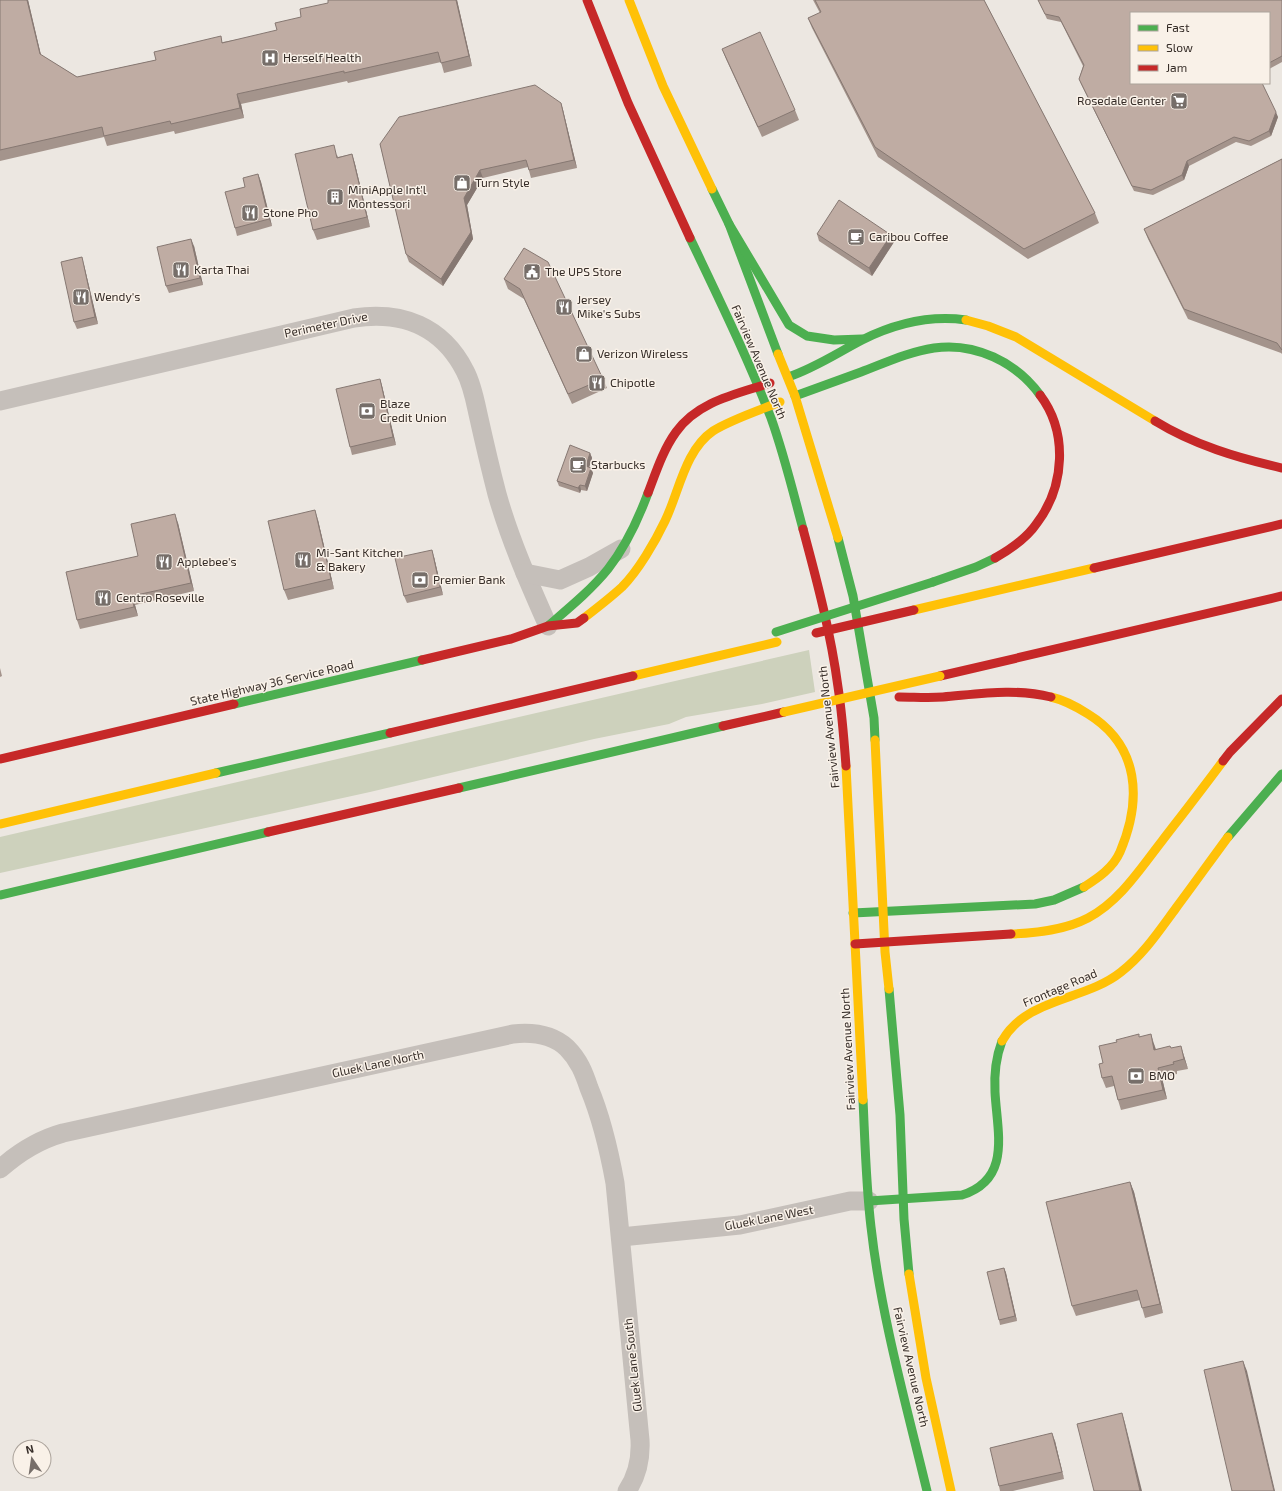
<svg xmlns="http://www.w3.org/2000/svg" width="1282" height="1491" viewBox="0 0 1282 1491" font-family="'Exo 2',sans-serif">
<style>
.green{fill:#cdd1bc}
.lines{fill:none;stroke-linecap:round;stroke-linejoin:round}
.street{stroke:#c5bfba;stroke-width:19}
.fast{stroke:#4caf50;stroke-width:9}
.slow{stroke:#ffc107;stroke-width:9}
.jam{stroke:#c62828;stroke-width:9}
.fast-bridge{stroke:#4caf50;stroke-width:9}
.slow-bridge{stroke:#ffc107;stroke-width:9}
.jam-bridge{stroke:#c62828;stroke-width:9}
.wall{fill:#a4948c}
.shaded-wall{fill:#867872}
.building{fill:#bfaca3;stroke:#867872}
.labels{text-anchor:middle;stroke-width:3;stroke-linejoin:round;paint-order:stroke}
.poi-label{font-size:12px;fill:#362d28;stroke:#f9f1e8;text-anchor:start}
.street-label{font-size:12px;fill:#362d28;stroke:#f9f1e8}
</style>
<rect width="100%" height="100%" fill="#ece7e1"/>
<path class="green" d="M809,650l6,42 -53,12 -76,13 -17,7 -75,15 -224,53 -370,81v-36z"/>
<g class="lines">
<g class="street">
<path d="M0,401l354,-83c48,-7 88,8 111,53 7,13 10,29 13,43 6,27 12,53 19,80 13,46 32,89 51,132"/>
<path d="M525,573l35,7 29,-13 32,-18"/>
<path d="M0,1169c19,-17 38,-29 63,-36l450,-99c19,-2 39,0 54,14 12,12 17,25 22,40 13,31 20,62 26,95l25,257c1,18 -3,36 -13,51"/>
<path d="M621,1237l119,-12 110,-24h19"/>
</g>
<g class="fast">
<path d="M712,189l17,35 49,130"/>
<path d="M729,224l60,101 18,11 27,4 28,-1"/>
<path d="M690,238c28,59 57,118 81,180 13,36 22,74 32,111"/>
<path d="M788,377c27,-9 49,-24 74,-37 32,-16 68,-25 104,-20"/>
<path d="M795,396c22,-8 44,-16 66,-24 24,-9 47,-20 73,-24 41,-6 82,14 106,47"/>
<path d="M838,538l15,58 21,122 1,22"/>
<path d="M933,582l43,-15 19,-9"/>
<path d="M548,626c21,-18 43,-36 60,-57 18,-23 30,-49 40,-76"/>
<path d="M234,704l188,-44"/>
<path d="M216,773l174,-40"/>
<path d="M459,788l264,-62"/>
<path d="M1228,837l54,-63"/>
<path d="M0,895l268,-63"/>
<path d="M853,913l182,-9 19,-4 30,-13"/>
<path d="M889,989l11,126 4,104 5,55"/>
<path d="M863,1100c2,42 3,85 8,127 10,89 35,177 56,264"/>
<path d="M869,1201l93,-6c50,-16 35,-63 33,-103 -1,-18 1,-35 7,-51"/>
</g>
<g class="slow">
<path d="M629,0l34,86 49,103"/>
<path d="M966,320l22,6 28,11 139,84"/>
<path d="M778,354l17,42 43,142"/>
<path d="M914,610l180,-42"/>
<path d="M584,618c13,-10 26,-20 38,-31 16,-16 33,-45 43,-66 14,-29 20,-71 48,-90 17,-11 47,-21 67,-29"/>
<path d="M633,676l144,-34"/>
<path d="M1051,697c13,3 26,10 37,17 52,32 54,86 32,138 -7,16 -22,26 -36,35"/>
<path d="M875,740l10,212 4,37"/>
<path d="M846,766l17,334"/>
<path d="M0,824l216,-51"/>
<path d="M1011,934c27,-1 54,-4 77,-16 32,-17 52,-49 74,-77 20,-26 41,-53 61,-80"/>
<path d="M1002,1041c25,-44 83,-40 119,-69 23,-18 38,-41 55,-64 18,-24 35,-48 52,-71"/>
<path d="M909,1274l17,104 25,113"/>
</g>
<g class="jam">
<path d="M587,0l41,103 62,135"/>
<path d="M1155,421c39,24 83,37 127,47"/>
<path d="M648,493c8,-21 15,-43 28,-61 22,-31 61,-38 94,-49"/>
<path d="M803,529c14,52 28,105 35,158 4,26 6,52 8,79"/>
<path d="M995,558c16,-9 32,-20 42,-35 28,-37 31,-91 3,-128"/>
<path d="M1094,568l188,-44"/>
<path d="M422,660l89,-21 37,-13 29,-3 7,-5"/>
<path d="M940,676l342,-80"/>
<path d="M899,697c15,0 29,1 44,0 36,-3 72,-9 108,0"/>
<path d="M723,726l61,-14"/>
<path d="M390,733l243,-57"/>
<path d="M0,759l234,-55"/>
<path d="M1223,761l7,-9 52,-53"/>
<path d="M268,832l191,-44"/>
<path d="M855,944l156,-10"/>
</g>
<path class="fast-bridge" d="M776,632l157,-50"/>
<path class="slow-bridge" d="M784,712l156,-36"/>
<path class="jam-bridge" d="M816,633l98,-23"/>
</g>
<g class="wall">
<path d="M0,0h28l13,55 36,22 79,-17 67,-18 234,-42 15,66 -28,7 -3,-11 -93,21 -1,-2 -106,23 3,14 -69,16 -1,-3 -67,15 -3,-9 -104,24z"/>
<path d="M813,0h171l111,213 4,10 -71,36 -150,-102 -66,-129 -4,-10 12,-5z"/>
<path d="M1038,0h244v62l-13,7v-56h-138l147,104 -7,19 -20,10 -15,-4 -47,24 -5,14 -31,15 -19,-4 -53,-107 -2,-5 4,-13 -22,-44 -14,-3z"/>
<path d="M722,49l73,61 4,10 -37,17 -36,-78z"/>
<path d="M561,103l2,7 14,58 -46,10 -3,-11 -45,11 -16,27 6,34 -30,47 -34,-24 -3,-8 -26,-110z"/>
<path d="M352,154l3,10 15,63 -53,13 -4,-10 24,-75 1,2z"/>
<path d="M1282,159v195l-1,-1 -93,-34 -40,-80 -4,-10z"/>
<path d="M258,174l3,8 11,44 -35,10 -2,-8 10,-41z"/>
<path d="M817,234l77,8 -22,34 -53,-35z"/>
<path d="M194,246l9,39 -34,8 -3,-7z"/>
<path d="M524,248l79,131 4,9 -35,16 -48,-105 -16,-10 -4,-10z"/>
<path d="M84,265l14,59 -21,5 -3,-7z"/>
<path d="M380,379l2,7 14,59 -44,10 -2,-8z"/>
<path d="M590,453l2,5 -3,9 4,6 -6,18 -6,-1 -1,3 -21,-7 -2,-5z"/>
<path d="M318,520l16,69 -46,11 -4,-10z"/>
<path d="M178,523l16,68 -59,14 3,11 -58,13 -3,-9 61,-64z"/>
<path d="M434,557l9,38 -36,8 -3,-7z"/>
<path d="M0,668l2,8 -2,1z"/>
<path d="M1140,1037l14,7 2,5 15,-1 13,8 4,13 -11,2v3l-15,4 5,21 -46,11 -3,-10 -4,-14 -8,2 -4,-10 1,-15z"/>
<path d="M1130,1182l4,10 29,121 -18,5 -5,-18 -64,16 -4,-10z"/>
<path d="M1004,1268l2,5 11,48 -17,4 -1,-5z"/>
<path d="M1055,1441l9,38 -51,12h-13l-1,-5z"/>
</g>
<g class="shaded-wall">
<path d="M27,0h1l15,64 -3,-10z"/>
<path d="M456,0h1l15,66 -3,-10z"/>
<path d="M237,94l4,10 3,14 -4,-10z"/>
<path d="M561,103l2,7 14,58 -3,-8z"/>
<path d="M1276,112l2,5 -7,19 -2,-5z"/>
<path d="M352,154l3,10 15,63 -3,-10z"/>
<path d="M1187,161l2,5 -5,14 -2,-5z"/>
<path d="M480,170l3,8 -16,27 6,34 -30,47 -2,-7 23,-81z"/>
<path d="M258,174l3,8 11,44 -3,-7z"/>
<path d="M891,235l3,7 -22,34 -3,-8z"/>
<path d="M191,239l3,7 9,39 -3,-7z"/>
<path d="M82,257l2,8 14,59 -3,-7z"/>
<path d="M380,379l2,7 14,59 -3,-8z"/>
<path d="M590,453l2,5 -4,13 -2,-5z"/>
<path d="M591,468l2,5 -6,18 -2,-5z"/>
<path d="M580,485l1,5 -1,3 -2,-5z"/>
<path d="M315,510l3,10 16,69 -3,-10z"/>
<path d="M175,514l3,9 16,68 -3,-8z"/>
<path d="M432,550l2,7 9,38 -3,-8z"/>
<path d="M132,596l3,9 3,11 -4,-9z"/>
<path d="M1151,1034l3,10 4,15 -4,-9z"/>
<path d="M1181,1046l3,10 4,13 -4,-10z"/>
<path d="M1158,1068l4,10 5,21 -4,-9z"/>
<path d="M1130,1182l4,10 29,121 -3,-9z"/>
<path d="M1004,1268l2,5 11,48 -2,-5z"/>
<path d="M1243,1361l4,10 28,120h-1z"/>
<path d="M1122,1413l3,10 17,68h-2z"/>
<path d="M1052,1433l3,8 9,38 -2,-7z"/>
</g>
<g class="building">
<path d="M0,0h27l13,54 37,23 79,-17 -2,-8 67,-16 1,7 55,-13 -2,-7 26,-6 -1,-8 28,-6v-3h128l13,56 -28,7 -3,-11 -94,21v-2l-107,23 3,14 -69,16 -1,-3 -66,15 -2,-9 -102,23z"/>
<path d="M815,0h169l111,213 -71,36 -149,-102 -67,-129 13,-6z"/>
<path d="M1038,0h244v56l-13,7v-50h-138v70h131l14,29 -7,19 -20,10 -15,-4 -47,24 -5,14 -31,15 -19,-4 -53,-107 5,-14 -25,-48 -14,-3z"/>
<path d="M760,32l35,78 -37,17 -36,-78z"/>
<path d="M535,85l26,18 13,57 -45,10 -3,-10 -46,10 -16,28 7,34 -30,47 -35,-25 -26,-110 19,-27z"/>
<path d="M334,145l3,13 15,-4 15,63 -54,13 -18,-76z"/>
<path d="M1282,159v191l-5,-7 -93,-34 -40,-80z"/>
<path d="M258,174l11,45 -34,9 -10,-36 20,-5 -2,-9z"/>
<path d="M839,200l52,35 -22,33 -52,-34z"/>
<path d="M191,239l9,39 -34,8 -9,-39z"/>
<path d="M524,248l24,14 55,117 -35,15 -48,-105 -16,-10z"/>
<path d="M82,257l13,60 -21,5 -13,-60z"/>
<path d="M380,379l13,58 -43,10 -14,-58z"/>
<path d="M570,445l20,8 -4,13 5,2 -6,18 -5,-1 -2,3 -21,-7z"/>
<path d="M315,510l16,69 -47,11 -16,-69z"/>
<path d="M175,514l16,69 -59,13 2,11 -57,13 -11,-48 72,-16 -7,-32z"/>
<path d="M432,550l8,37 -36,9 -9,-38z"/>
<path d="M1139,1034v3l12,-3 3,16 16,-4 1,2 10,-2 3,13 -11,3 1,2 -16,4 5,22 -45,10 -6,-24 -10,2 -3,-14 4,-1 -4,-17 18,-4 -1,-2z"/>
<path d="M1130,1182l30,122 -18,4 -5,-18 -65,16 -26,-104z"/>
<path d="M1004,1268l11,48 -16,4 -12,-48z"/>
<path d="M1243,1361l31,130h-42l-28,-121z"/>
<path d="M1122,1413l18,78h-46l-17,-67z"/>
<path d="M1052,1433l10,39 -63,14 -9,-38z"/>
</g>
<defs>
<symbol id="hospital-square" viewBox="-11 -11 22 22"><rect x="-9" y="-9" width="18" height="18" rx="4" fill="#766e69" stroke="#f9f1e8"/><path d="M-5-5h3v3.5h4V-5h3V5h-3V1.5h-4V5h-3Z" fill="#fff"/></symbol>
<symbol id="supermarket-square" viewBox="-11 -11 22 22"><rect x="-9" y="-9" width="18" height="18" rx="4" fill="#766e69" stroke="#f9f1e8"/><path d="M-6-5.5h2.5l.6 2H6L4.5 2H-2.5L-4.4-4H-6ZM-1.5 3.2a1.3 1.3 0 1 0 .1 0ZM3 3.2a1.3 1.3 0 1 0 .1 0Z" fill="#fff"/></symbol>
<symbol id="shop-square" viewBox="-11 -11 22 22"><rect x="-9" y="-9" width="18" height="18" rx="4" fill="#766e69" stroke="#f9f1e8"/><path d="M-5-2.5h2.3a2.7 3.5 0 0 1 5.4 0H5L5.5 6h-11ZM-1.5-2.5h3a1.5 2.3 0 0 0-3 0Z" fill="#fff"/></symbol>
<symbol id="building-square" viewBox="-11 -11 22 22"><rect x="-9" y="-9" width="18" height="18" rx="4" fill="#766e69" stroke="#f9f1e8"/><path d="M-4-6H4V6H1V3H-1V6H-4ZM-2.5-4.3h1.7v1.8h-1.7ZM.8-4.3h1.7v1.8H.8ZM-2.5-1h1.7V.8h-1.7ZM.8-1h1.7V.8H.8Z" fill="#fff"/></symbol>
<symbol id="restaurant-square" viewBox="-11 -11 22 22"><rect x="-9" y="-9" width="18" height="18" rx="4" fill="#766e69" stroke="#f9f1e8"/><path d="M-5-6h1v4h1v-4h1v4h1v-4h1v5L-1.5 .5V6h-2V.5L-5-1ZM5-6V6H3V1.5H1.5Q1.5-4 5-6Z" fill="#fff"/></symbol>
<symbol id="cafe-square" viewBox="-11 -11 22 22"><rect x="-9" y="-9" width="18" height="18" rx="4" fill="#766e69" stroke="#f9f1e8"/><path d="M-5.5-4.5H6V0H3Q3 3.5 0 3.5H-2.5Q-5.5 3.5-5.5 0ZM3-3.2v2h1.7v-2ZM-6 4.5H4V6H-6Z" fill="#fff"/></symbol>
<symbol id="civic-square" viewBox="-11 -11 22 22"><rect x="-9" y="-9" width="18" height="18" rx="4" fill="#766e69" stroke="#f9f1e8"/><path d="M-.6-6.5H3V-4.5H.6V-3L4-1V1h2V6H-6V1h2V-1L-.6-3ZM-1.2 2.5V6h2.4V2.5Z" fill="#fff"/></symbol>
<symbol id="bank-square" viewBox="-11 -11 22 22"><rect x="-9" y="-9" width="18" height="18" rx="4" fill="#766e69" stroke="#f9f1e8"/><path d="M-6-4H6V4H-6ZM0-2.3a2.3 2.3 0 1 0 0 4.6a2.3 2.3 0 1 0 0-4.6Z" fill="#fff"/></symbol>
</defs>
<g fill-rule="evenodd">
<use href="#hospital-square" x="260" y="48" width="20" height="20"/>
<use href="#supermarket-square" x="1169" y="91" width="20" height="20"/>
<use href="#shop-square" x="452" y="173" width="20" height="20"/>
<use href="#building-square" x="325" y="187" width="20" height="20"/>
<use href="#restaurant-square" x="240" y="203" width="20" height="20"/>
<use href="#cafe-square" x="846" y="227" width="20" height="20"/>
<use href="#restaurant-square" x="171" y="260" width="20" height="20"/>
<use href="#civic-square" x="522" y="262" width="20" height="20"/>
<use href="#restaurant-square" x="71" y="287" width="20" height="20"/>
<use href="#restaurant-square" x="554" y="297" width="20" height="20"/>
<use href="#shop-square" x="574" y="344" width="20" height="20"/>
<use href="#restaurant-square" x="587" y="373" width="20" height="20"/>
<use href="#bank-square" x="357" y="401" width="20" height="20"/>
<use href="#cafe-square" x="568" y="455" width="20" height="20"/>
<use href="#restaurant-square" x="293" y="550" width="20" height="20"/>
<use href="#restaurant-square" x="154" y="552" width="20" height="20"/>
<use href="#bank-square" x="410" y="570" width="20" height="20"/>
<use href="#restaurant-square" x="93" y="588" width="20" height="20"/>
<use href="#bank-square" x="1126" y="1066" width="20" height="20"/>
</g>
<g class="labels">
<g class="poi-label">
<text x="283" y="62">Herself Health</text>
<text x="1166" y="105" text-anchor="end">Rosedale Center</text>
<text x="475" y="187">Turn Style</text>
<text x="348" y="194">MiniApple Int'l<tspan x="348" dy="14">Montessori</tspan></text>
<text x="263" y="217">Stone Pho</text>
<text x="869" y="241">Caribou Coffee</text>
<text x="194" y="274">Karta Thai</text>
<text x="545" y="276">The UPS Store</text>
<text x="94" y="301">Wendy's</text>
<text x="577" y="304">Jersey<tspan x="577" dy="14">Mike's Subs</tspan></text>
<text x="597" y="358">Verizon Wireless</text>
<text x="610" y="387">Chipotle</text>
<text x="380" y="408">Blaze<tspan x="380" dy="14">Credit Union</tspan></text>
<text x="591" y="469">Starbucks</text>
<text x="316" y="557">Mi-Sant Kitchen<tspan x="316" dy="14">&amp; Bakery</tspan></text>
<text x="177" y="566">Applebee's</text>
<text x="433" y="584">Premier Bank</text>
<text x="116" y="602">Centro Roseville</text>
<text x="1149" y="1080">BMO</text>
</g>
<g class="street-label">
<text transform="translate(326 325) rotate(-12)" y="4">Perimeter Drive</text>
<text transform="translate(759 362) rotate(67)" y="4">Fairview Avenue North</text>
<text transform="translate(272 683) rotate(-13)" y="4">State Highway 36 Service Road</text>
<text transform="translate(829 727) rotate(-96)" y="4">Fairview Avenue North</text>
<text transform="translate(1060 988) rotate(-23)" y="4">Frontage Road</text>
<text transform="translate(848 1049) rotate(-93)" y="4">Fairview Avenue North</text>
<text transform="translate(378 1064) rotate(-12)" y="4">Gluek Lane North</text>
<text transform="translate(769 1218) rotate(-11)" y="4">Gluek Lane West</text>
<text transform="translate(633 1365) rotate(-96)" y="4">Gluek Lane South</text>
<text transform="translate(911 1367) rotate(77)" y="4">Fairview Avenue North</text>
</g>
</g>
<rect x="1130" y="12" width="140" height="72" fill="#f9f1e8" stroke="#aba39b"/>
<rect x="1138" y="25" width="20" height="6" fill="#4caf50" stroke="#aba39b"/>
<text x="1166" y="32" font-size="12" fill="#362d28">Fast</text>
<rect x="1138" y="45" width="20" height="6" fill="#ffc107" stroke="#aba39b"/>
<text x="1166" y="52" font-size="12" fill="#362d28">Slow</text>
<rect x="1138" y="65" width="20" height="6" fill="#c62828" stroke="#aba39b"/>
<text x="1166" y="72" font-size="12" fill="#362d28">Jam</text>
<g transform="translate(32 1459) rotate(347)"><circle r="19" fill="#f9f1e8" stroke="#aba39b"/>
<path d="M0-3L7 15L0 10L-7 15Z" fill="#766e69"/>
<text y="-6" font-size="11" font-weight="bold" text-anchor="middle" fill="#362d28">N</text>
</g>
</svg>
